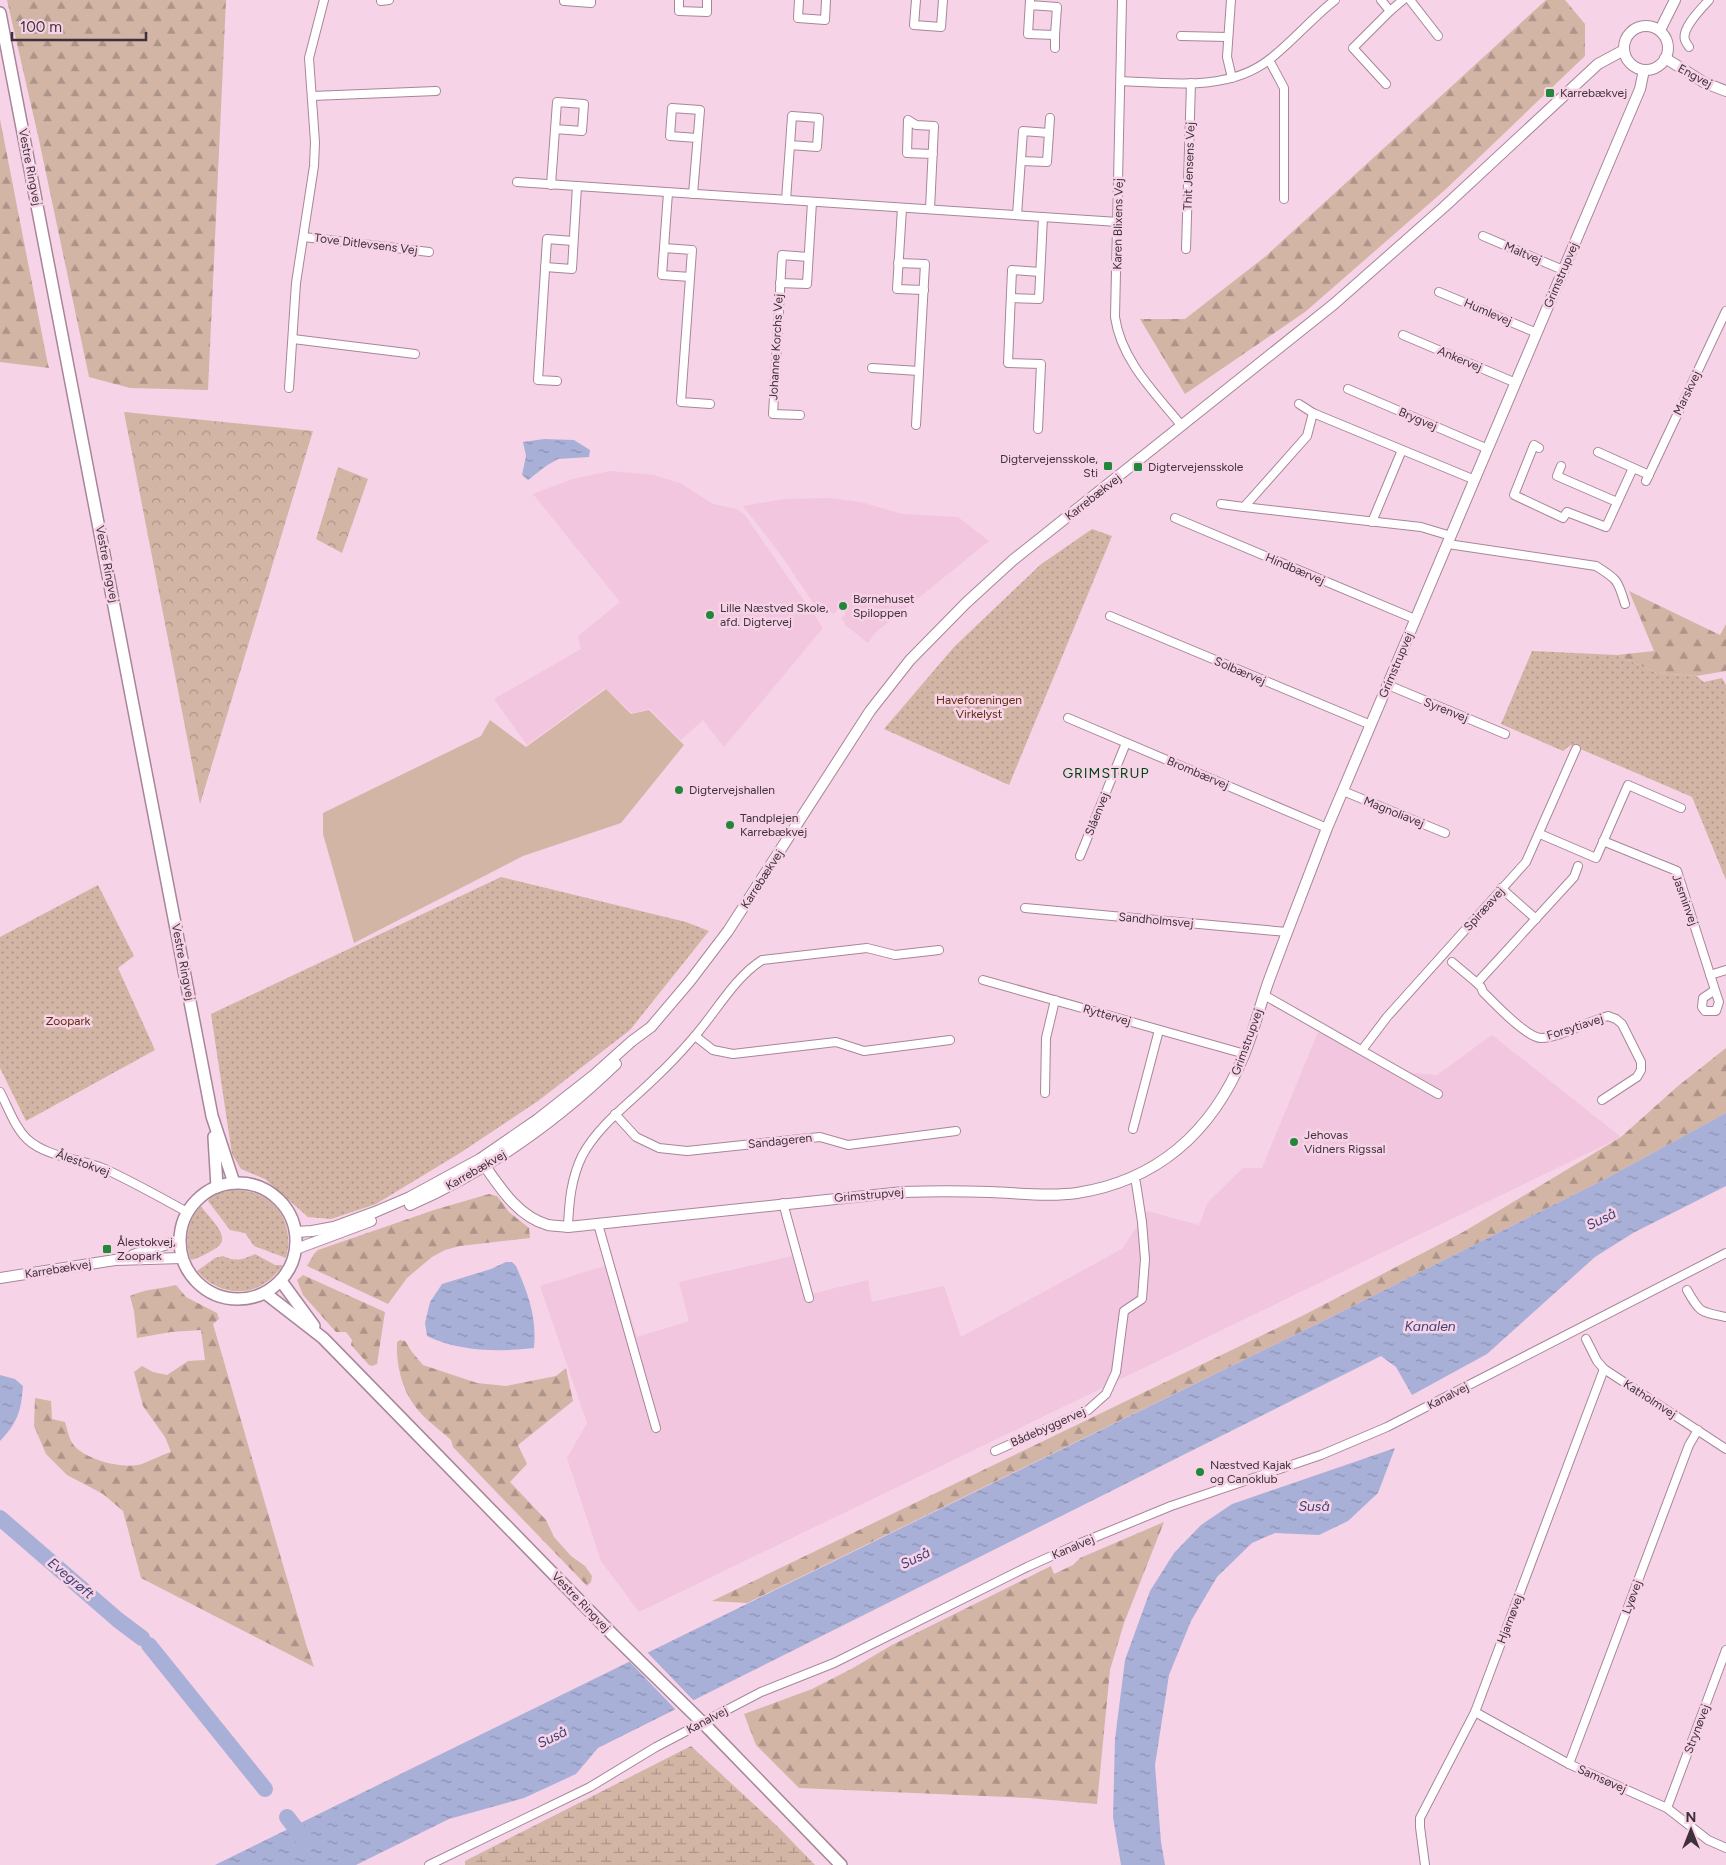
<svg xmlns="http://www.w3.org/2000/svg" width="1726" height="1865" viewBox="0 0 1726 1865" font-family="Figtree,sans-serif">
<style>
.built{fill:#f1c6de}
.grass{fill:url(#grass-dots)}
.forest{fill:url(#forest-firs)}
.wetland{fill:url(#wetland-marsh)}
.park{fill:url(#park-crowns)}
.pitch{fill:#d3b5a6}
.water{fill:url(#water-ripples)}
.pier{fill:#f7d3e7}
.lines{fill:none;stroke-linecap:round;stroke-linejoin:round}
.river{stroke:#a9b0d8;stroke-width:16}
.street-casing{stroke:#a78699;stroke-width:10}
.secondary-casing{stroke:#a78699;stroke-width:12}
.primary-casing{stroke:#a78699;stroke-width:14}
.street{stroke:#fff;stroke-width:8}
.secondary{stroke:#fff;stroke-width:10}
.primary{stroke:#fff;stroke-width:11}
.primary-bridge-casing{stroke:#a78699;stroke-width:14;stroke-linecap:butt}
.primary-bridge{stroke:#fff;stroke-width:11}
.poi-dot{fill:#23873b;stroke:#f7d3e7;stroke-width:2}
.labels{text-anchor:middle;stroke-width:5;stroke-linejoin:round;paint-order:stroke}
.street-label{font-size:12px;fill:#3f3139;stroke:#f7d3e7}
.poi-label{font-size:12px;fill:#3f3139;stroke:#f7d3e7;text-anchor:start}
.park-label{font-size:12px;fill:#602c0b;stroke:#f7d3e7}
.neighbourhood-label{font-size:14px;letter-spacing:1px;fill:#004515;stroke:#f7d3e7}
.water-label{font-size:14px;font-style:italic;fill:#3d4276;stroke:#f7d3e7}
</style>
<defs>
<pattern id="grass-dots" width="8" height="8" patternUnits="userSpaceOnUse" patternTransform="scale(1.25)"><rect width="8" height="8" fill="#d3b5a6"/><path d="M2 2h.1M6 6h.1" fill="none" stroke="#ad9488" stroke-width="1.8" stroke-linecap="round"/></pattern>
<pattern id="forest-firs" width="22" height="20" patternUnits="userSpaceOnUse" patternTransform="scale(1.25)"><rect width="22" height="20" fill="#d3b5a6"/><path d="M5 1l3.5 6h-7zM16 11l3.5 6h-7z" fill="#ad9488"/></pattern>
<pattern id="wetland-marsh" width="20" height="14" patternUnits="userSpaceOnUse" patternTransform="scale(1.25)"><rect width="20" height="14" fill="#d3b5a6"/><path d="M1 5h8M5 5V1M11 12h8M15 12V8" fill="none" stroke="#ad9488"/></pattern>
<pattern id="park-crowns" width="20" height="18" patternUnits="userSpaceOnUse" patternTransform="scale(1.25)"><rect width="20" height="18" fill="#d3b5a6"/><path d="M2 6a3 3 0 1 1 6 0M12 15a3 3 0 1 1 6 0" fill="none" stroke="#ad9488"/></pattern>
<pattern id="water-ripples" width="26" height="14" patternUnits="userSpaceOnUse" patternTransform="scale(1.25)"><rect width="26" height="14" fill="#a9b0d8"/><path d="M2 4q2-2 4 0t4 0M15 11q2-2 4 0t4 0" fill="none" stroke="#8b90b0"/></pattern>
</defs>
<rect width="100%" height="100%" fill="#f7d3e7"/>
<g class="built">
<path d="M610,471l44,4 26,8 33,21 23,5 8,5 79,114 -99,119 -21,-27 -22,20 -31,-31 -18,4 -27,-25 -78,57 -33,-46 87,-50 -3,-13 42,-34 -87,-108 40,-15z"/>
<path d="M829,498l32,4 41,12 56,3 31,24 -114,92 -7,10 -24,-19 1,-2 -4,-3 5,-6 -7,-5 -5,6 -15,-11 -5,1 -33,-49 -38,-49 42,-7z"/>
<path d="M1318,1032l95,41 24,2 55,-40 129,102 -982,475 -38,-51 -34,-103 20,-35 -47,-137 74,-23 23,74 52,-16 -10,-39 113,-26 11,40 65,-16 4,22 72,-16 17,51 161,-88 25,-38 52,14 9,-23 35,-34h19z"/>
</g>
<g class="grass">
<path d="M1092,529l20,7 -103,249 -125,-56 70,-82 86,-82z"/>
<path d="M1532,651l85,4 40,18 39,3 8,6 18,-4 4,7v195l-34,-83 -121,-52 -8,6 -62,-27z"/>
<path d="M501,877l185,45 23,9 -79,99 -92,71 -78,52 -84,51 -45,15 -23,-2 -43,-38 -24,-10 -9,-15 -21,-140z"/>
<path d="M98,885l36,71 -16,12 37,82 -129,71 -26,-53v-131z"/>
<path d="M233,1190c39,-1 63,30 53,68l-32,-12 -9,-13 -15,-3 -22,-29c5,-8 16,-9 25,-11z"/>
<path d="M201,1206c9,14 35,33 12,44 -7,4 -14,8 -22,10 -7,-19 -4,-39 10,-54z"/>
<path d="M255,1254l20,11h8c-22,33 -60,35 -86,6l18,-13 8,-2c13,6 19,4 32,-2z"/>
</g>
<g class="forest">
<path d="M7,0h219l-18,390 -78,-2 -41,-11 -50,-237z"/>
<path d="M1546,0h19l20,24v32l-139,133 -141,123 -120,82 -45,-75h45l81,-63z"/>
<path d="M0,119l47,241 2,8 -49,-6z"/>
<path d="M1629,591l91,44 6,-11v47l-30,5 -39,-3 -40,-18 37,-4z"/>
<path d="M1726,1048v65l-123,67 -288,145 -568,278 -35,-2 590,-285 163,-85 156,-94 57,-51z"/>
<path d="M489,1194l8,2 12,16 20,16 1,10 -70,8 -15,4 -13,7 -25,21 -19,26 -81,-38 7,-12 4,-4 116,-40z"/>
<path d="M303,1275l82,37 -8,52 -5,2 -3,-1 -18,-20 1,-5 -6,-8h-10l-33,-37 -6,-15z"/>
<path d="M176,1285l10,12 31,16 2,6 -6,5 93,320 8,23 -173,-89 -18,-67 -20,-17 -36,-19 -21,-21 -12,-28 1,-28 16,3 1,18 13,3c2,6 3,13 6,19 9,18 52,29 71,23 10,-4 19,-9 29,-12l-6,-15 -22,-31 -9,-34 8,-6 11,6 14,3 21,-14 17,-1 -4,-30 -30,2 -34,6 -3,-27 -4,-15c14,-7 30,-7 46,-11z"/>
<path d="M400,1340l5,1 7,11 11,13 54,18 29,3 50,-10 10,-8 7,33 -55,44 9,19 -17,18 36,38 8,17 17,19 14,10 7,10 -1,6 -4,4 -134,-139 -2,-7c-12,-11 -28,-22 -37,-35 -13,-18 -18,-42 -17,-63z"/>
<path d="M1164,1522l-40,101 -14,47 -13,134 -69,-6 -229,-10 -43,-43 -12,-31 68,-25 41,-21 39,-23 159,-79 3,8 19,-9 7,-7z"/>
</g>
<path class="wetland" d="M691,1746l85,79 39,40h-350v-4z"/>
<g class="park">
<path d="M124,412l189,19 -113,373z"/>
<path d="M338,467l30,12 -26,74 -26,-14z"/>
</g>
<path class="pitch" d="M606,689l25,25 18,-4 35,35 -63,78 -98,33 -169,87 -31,-109v-21l158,-77 9,-16 36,27z"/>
<g class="water">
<path d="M544,439l30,1 16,10 -1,7 -31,2 -12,7 -18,14 -6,-5 4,-19 -3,-14z"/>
<path d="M1726,1113v73l-93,47 -38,24 -108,97 -75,41 -16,-28 -15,-11 -783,392 -22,26 -52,24 -75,21 -93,46h-141l1100,-540 288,-145z"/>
<path d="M506,1262h6l4,4c12,28 21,50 18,82 -37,4 -73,4 -107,-12l-2,-13 5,-21 12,-18 49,-15z"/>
<path d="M0,1375l15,4 8,7c-2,25 -5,36 -23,55z"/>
<path d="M1395,1448l-17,45 -30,28 -29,14 -44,-2 -23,10 -35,34 -26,44 -22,54 -14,90 6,77 4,23h-44l-8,-48 2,-78 10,-79 25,-69 24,-38 27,-28 31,-21z"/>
</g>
<path class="pier" d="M645,1650l50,52 -18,9 -50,-52z"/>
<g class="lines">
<g class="river">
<path d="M0,1518l118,102 24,18"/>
<path d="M149,1645l116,144"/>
<path d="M287,1817l20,26"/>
</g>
<defs>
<g id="street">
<path d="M564,0v1l27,2v-3"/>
<path d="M679,0v11l28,1v-12"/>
<path d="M799,0l-1,18 27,2 1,-20"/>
<path d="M916,0l-2,25 27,2 2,-27"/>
<path d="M1122,0l-7,317c6,43 40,76 67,109"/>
<path d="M1231,0l-4,57 5,21"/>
<path d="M1381,0l9,11 13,-11"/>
<path d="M1410,0l28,36"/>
<path d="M381,1l8,-1"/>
<path d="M1030,5l27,2 -2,28 -27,-1 2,-34"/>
<path d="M1181,36l47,1"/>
<path d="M1689,47c-1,-2 -3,-4 -4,-7 -4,-12 17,-32 24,-40"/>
<path d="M1055,48v-13"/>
<path d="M1269,60l15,28v111"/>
<path d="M1121,81c48,2 108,11 149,-22 23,-18 42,-41 65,-59"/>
<path d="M1386,84l-33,-36 37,-37"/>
<path d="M312,96l124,-5"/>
<path d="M1021,161l26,1 3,-44"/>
<path d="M517,182l601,40"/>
<path d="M551,185l6,-83 27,2 -2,27 -27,-2"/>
<path d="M668,193l-6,82 28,2"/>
<path d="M693,194l7,-84 -28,-2 -2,28 27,2"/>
<path d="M786,200l4,-55 27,2 2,-29 -27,-2 -2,29"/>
<path d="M902,208l-5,81 27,1"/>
<path d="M930,209l4,-83 -18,-1 -8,-5 -1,33 26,1"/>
<path d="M1017,215l6,-84 26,2"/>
<path d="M1483,236l80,34"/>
<path d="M304,237l125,15"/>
<path d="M664,248l28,2 -11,152 29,2"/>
<path d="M1186,249l5,-166"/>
<path d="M898,263l27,1 -9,161"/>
<path d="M545,267l27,2 5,-83"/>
<path d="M780,283l27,1 5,-82"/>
<path d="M1439,292l98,41"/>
<path d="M1011,298l28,1 4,-82"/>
<path d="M1403,335l113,48"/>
<path d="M293,339l122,15"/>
<path d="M872,368l47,3"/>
<path d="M557,381l-19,-1 9,-141 26,2"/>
<path d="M289,388l7,-105 18,-117 1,-24 -6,-84 15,-58"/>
<path d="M1348,389l140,60"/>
<path d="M1299,404l14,9"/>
<path d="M800,415l-27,-1 9,-159 26,2"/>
<path d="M1038,429l3,-65 -33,-1 4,-93 28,2"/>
<path d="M1539,448l-5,-3 -20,50 49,23 4,-6 39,15 27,-59"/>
<path d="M1598,452l51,23"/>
<path d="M1561,466l-4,10 60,26"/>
<path d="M1646,481l80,-170"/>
<path d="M1221,504l23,3"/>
<path d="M1175,518l240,101"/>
<path d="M1372,522l30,-72"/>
<path d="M1451,536l-30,-9 -177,-20 63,-71 6,-23 162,67"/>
<path d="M1448,544l148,22c21,13 22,14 29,38"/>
<path d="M1110,616l261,109"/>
<path d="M1388,685l117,49"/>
<path d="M1068,718l259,110"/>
<path d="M1343,791l102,42"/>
<path d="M1540,834l56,24 32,-73 53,23"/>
<path d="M1603,841l74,30 38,119 4,12 -3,9h-11l-3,-4 1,-9 12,-8"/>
<path d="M1080,856l46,-113"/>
<path d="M1578,866l-4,11 -97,106 4,4 2,5c11,11 44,46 58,46 18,0 48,-17 67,-22l8,3 6,5 19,38v8l-4,7 -35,23"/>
<path d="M1501,888l35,31"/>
<path d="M1025,908l262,24"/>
<path d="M1452,962l25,21"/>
<path d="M1710,975l16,-5"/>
<path d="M983,980l262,74"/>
<path d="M1264,995l174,99"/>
<path d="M695,1036l18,14 20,4 103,-12 28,9 86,-11"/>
<path d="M1362,1050l25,-33 139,-155 50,-113"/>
<path d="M0,1092c8,15 14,34 27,47 19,18 54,20 78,30 28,13 55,28 82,43"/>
<path d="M1045,1093l1,-55 9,-38"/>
<path d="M615,1114l21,23 23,11 28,3 133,-14 28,8 108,-14"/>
<path d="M1133,1129l26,-99"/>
<path d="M783,1203l26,95"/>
<path d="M598,1224l58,204"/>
<path d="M568,1227c1,-25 3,-48 14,-71 17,-32 48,-53 73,-78 14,-13 27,-27 39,-41 22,-25 40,-59 68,-77l105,-12 28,7 44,-5"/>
<path d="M1687,1290c13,23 13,22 39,27"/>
<path d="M1586,1339l11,22 7,8 122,80"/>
<path d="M995,1451l93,-41 18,-16 10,-22 8,-61 18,-12 3,-40 -3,-37 -6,-39 -2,-6"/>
<path d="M1475,1712l94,52 98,44 41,32 18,8"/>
<path d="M1569,1764l120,-319 9,-15"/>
<path d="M1667,1808l59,-158"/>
<path d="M429,1865l161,-78 66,-40 105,-55 73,-29 193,-96 49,-22 95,-39 150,-51 66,-28 339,-174"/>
<path d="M1425,1865l-5,-38v-9l55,-106 129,-343"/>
</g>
<g id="secondary">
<circle cx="1646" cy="48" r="22"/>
<path d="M1660,30l15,-30"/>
<path d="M1665,58l40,25 21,8"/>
<path d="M480,1159c18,25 36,57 68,66 6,1 13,1 20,2l335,-35c29,-1 58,-1 87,0 29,1 59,5 87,1 83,-13 136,-63 167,-138 10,-24 16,-50 25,-75 19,-51 39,-102 58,-152l313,-739 4,-19"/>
<path d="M410,1205c77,-34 146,-83 206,-141"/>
<path d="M296,1232l16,-1 22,-4 41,-15 35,-15 70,-38 58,-40 56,-44 38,-34 19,-14 39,-46 38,-50 142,-220 40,-51 56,-57 47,-43 321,-256 110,-97 154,-143 26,-14"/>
<path d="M296,1249l75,-28"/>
<path d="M133,1255l47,-15"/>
<path d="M0,1278l115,-18 67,-2"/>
</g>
<g id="primary">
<path d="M0,13l212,1103 22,67"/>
<path d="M214,1137l3,50"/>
<circle cx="238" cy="1241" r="58"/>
<path d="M281,1281l33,45"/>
<path d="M265,1293l58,45 289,296"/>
<path d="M708,1728l133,137"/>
</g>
</defs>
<use href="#street" class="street-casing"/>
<use href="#secondary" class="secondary-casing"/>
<use href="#primary" class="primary-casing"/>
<use href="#street" class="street"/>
<use href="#secondary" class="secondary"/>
<use href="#primary" class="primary"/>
<defs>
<path id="primary-bridge" d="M612,1634l96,94"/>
</defs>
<use href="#primary-bridge" class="primary-bridge-casing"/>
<use href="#primary-bridge" class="primary-bridge"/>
</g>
<g class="poi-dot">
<rect x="1545" y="88" width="10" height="10" rx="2.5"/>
<rect x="1103" y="461" width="10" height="10" rx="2.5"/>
<rect x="1133" y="462" width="10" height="10" rx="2.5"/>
<circle cx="843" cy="606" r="5"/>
<circle cx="710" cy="615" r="5"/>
<circle cx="679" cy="790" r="5"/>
<circle cx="730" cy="825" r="5"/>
<circle cx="1294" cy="1142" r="5"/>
<rect x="102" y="1244" width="10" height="10" rx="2.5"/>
<circle cx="1200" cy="1472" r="5"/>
</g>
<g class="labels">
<g class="street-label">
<text transform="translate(1695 76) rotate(28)" y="4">Engvej</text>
<text transform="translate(1189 166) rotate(-88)" y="4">Thit Jensens Vej</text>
<text transform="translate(30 167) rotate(79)" y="4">Vestre Ringvej</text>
<text transform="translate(1118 224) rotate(-89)" y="4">Karen Blixens Vej</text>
<text transform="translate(366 244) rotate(7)" y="4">Tove Ditlevsens Vej</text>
<text transform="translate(1523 253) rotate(23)" y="4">Maltvej</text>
<text transform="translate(1561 275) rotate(-67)" y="4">Grimstrupvej</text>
<text transform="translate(1488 312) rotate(23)" y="4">Humlevej</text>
<text transform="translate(776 347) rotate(-87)" y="4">Johanne Korchs Vej</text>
<text transform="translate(1460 359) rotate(23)" y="4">Ankervej</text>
<text transform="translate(1687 393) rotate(-64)" y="4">Marskvej</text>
<text transform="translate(1418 419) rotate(23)" y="4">Brygvej</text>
<text transform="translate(1093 497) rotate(-38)" y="4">Karrebækvej</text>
<text transform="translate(107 564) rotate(79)" y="4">Vestre Ringvej</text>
<text transform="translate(1295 569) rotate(23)" y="4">Hindbærvej</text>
<text transform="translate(1396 665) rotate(-67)" y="4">Grimstrupvej</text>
<text transform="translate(1240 671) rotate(23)" y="4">Solbærvej</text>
<text transform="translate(1446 710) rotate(22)" y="4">Syrenvej</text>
<text transform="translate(1198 773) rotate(23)" y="4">Brombærvej</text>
<text transform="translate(1394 812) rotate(22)" y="4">Magnoliavej</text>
<text transform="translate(1097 814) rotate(-68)" y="4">Slåenvej</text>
<text transform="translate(762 879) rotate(-57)" y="4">Karrebækvej</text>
<text transform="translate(1685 900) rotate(70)" y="4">Jasminvej</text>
<text transform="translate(1484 909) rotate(-48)" y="4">Spiræavej</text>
<text transform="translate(1156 920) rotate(5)" y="4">Sandholmsvej</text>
<text transform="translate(183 962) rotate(79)" y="4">Vestre Ringvej</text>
<text transform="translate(1107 1015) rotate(16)" y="4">Ryttervej</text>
<text transform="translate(1575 1027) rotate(-18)" y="4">Forsytiavej</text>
<text transform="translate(1247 1042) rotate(-70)" y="4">Grimstrupvej</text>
<text transform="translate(780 1141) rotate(-6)" y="4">Sandageren</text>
<text transform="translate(83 1163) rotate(20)" y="4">Ålestokvej</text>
<text transform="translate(476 1170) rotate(-30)" y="4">Karrebækvej</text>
<text transform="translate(869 1195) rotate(-5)" y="4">Grimstrupvej</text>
<text transform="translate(58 1269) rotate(-9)" y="4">Karrebækvej</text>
<text transform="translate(1448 1396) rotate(-27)" y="4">Kanalvej</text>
<text transform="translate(1650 1399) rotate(33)" y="4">Katholmvej</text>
<text transform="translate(1048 1427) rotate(-24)" y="4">Bådebyggervej</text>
<text transform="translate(1073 1547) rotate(-23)" y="4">Kanalvej</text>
<text transform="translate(1632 1597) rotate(-69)" y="4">Lyøvej</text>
<text transform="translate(581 1602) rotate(46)" y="4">Vestre Ringvej</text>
<text transform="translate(1510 1619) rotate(-69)" y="4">Hjarnøvej</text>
<text transform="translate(707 1720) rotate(-28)" y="4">Kanalvej</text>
<text transform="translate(1697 1729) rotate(-69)" y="4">Strynøvej</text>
<text transform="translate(1602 1779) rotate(24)" y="4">Samsøvej</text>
</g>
<g class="poi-label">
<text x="1560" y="97">Karrebækvej</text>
<text x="1098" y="463" text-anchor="end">Digtervejensskole,<tspan x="1098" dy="14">Sti</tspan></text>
<text x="1148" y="471">Digtervejensskole</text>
<text x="853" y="603">Børnehuset<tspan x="853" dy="14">Spiloppen</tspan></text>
<text x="720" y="612">Lille Næstved Skole,<tspan x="720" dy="14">afd. Digtervej</tspan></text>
<text x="689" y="794">Digtervejshallen</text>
<text x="740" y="822">Tandplejen<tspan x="740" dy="14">Karrebækvej</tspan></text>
<text x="1304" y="1139">Jehovas<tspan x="1304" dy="14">Vidners Rigssal</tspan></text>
<text x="117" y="1246">Ålestokvej,<tspan x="117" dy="14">Zoopark</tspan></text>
<text x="1210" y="1469">Næstved Kajak<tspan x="1210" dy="14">og Canoklub</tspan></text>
</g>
<g class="park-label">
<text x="979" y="704">Haveforeningen<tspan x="979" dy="14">Virkelyst</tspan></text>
<text x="68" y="1025">Zoopark</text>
</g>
<g class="neighbourhood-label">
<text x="1106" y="778">GRIMSTRUP</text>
</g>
<g class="water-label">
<text transform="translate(1601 1219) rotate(-26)" y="5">Suså</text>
<text x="1430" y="1331">Kanalen</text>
<text x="1314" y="1511">Suså</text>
<text transform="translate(915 1558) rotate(-26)" y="5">Suså</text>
<text transform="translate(71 1578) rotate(40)" y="5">Evegrøft</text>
<text transform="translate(552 1737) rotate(-26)" y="5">Suså</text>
</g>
</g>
<g transform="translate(1691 1830)" stroke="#f7d3e7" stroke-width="4" paint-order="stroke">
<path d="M0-4L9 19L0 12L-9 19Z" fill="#3f3139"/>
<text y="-8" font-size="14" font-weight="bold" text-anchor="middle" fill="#3f3139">N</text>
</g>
<path d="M12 32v8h134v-8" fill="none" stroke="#3f3139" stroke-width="2.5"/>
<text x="20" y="32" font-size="15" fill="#3f3139" stroke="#f7d3e7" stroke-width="4" paint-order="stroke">100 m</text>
</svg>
